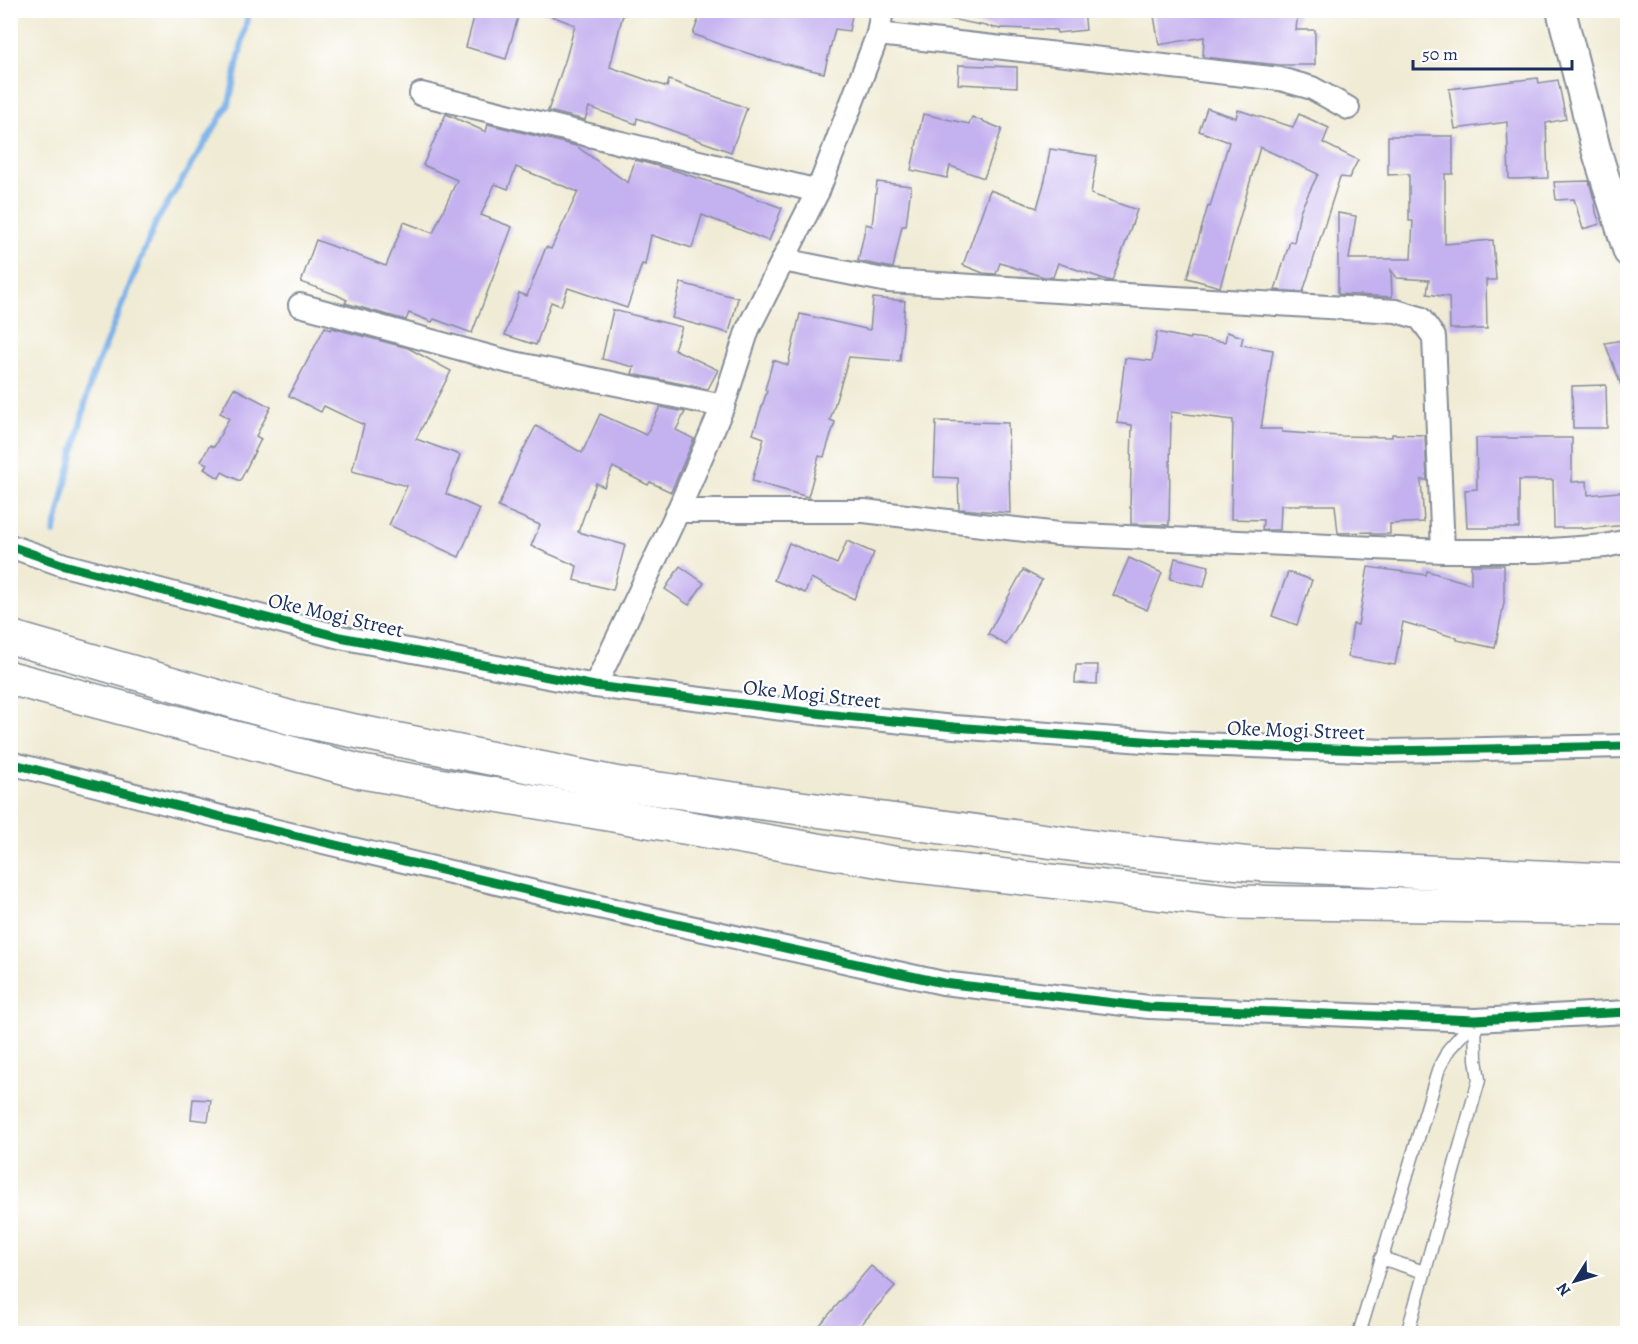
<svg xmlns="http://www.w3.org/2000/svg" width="1638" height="1344" viewBox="0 0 1638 1344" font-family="Alegreya,serif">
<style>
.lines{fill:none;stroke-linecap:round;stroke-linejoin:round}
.stream{stroke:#7ab1e9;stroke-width:6}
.building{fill:#c4b1ef}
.service-casing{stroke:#868d99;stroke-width:15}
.minor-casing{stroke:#868d99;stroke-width:26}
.tertiary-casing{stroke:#868d99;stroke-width:32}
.motorway-casing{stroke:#868d99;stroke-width:36}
.service{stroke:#fff;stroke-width:12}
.minor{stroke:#fff;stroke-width:22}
.tertiary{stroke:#fff;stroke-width:28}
.motorway{stroke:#fff;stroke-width:33}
.cycleway-casing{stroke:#fff;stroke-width:13}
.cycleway{stroke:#00873e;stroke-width:9}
.labels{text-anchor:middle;stroke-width:4.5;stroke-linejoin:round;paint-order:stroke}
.street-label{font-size:21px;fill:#1b2f5e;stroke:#fff}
</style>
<rect width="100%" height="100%" fill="#fff"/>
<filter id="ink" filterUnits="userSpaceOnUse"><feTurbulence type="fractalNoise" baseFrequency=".0167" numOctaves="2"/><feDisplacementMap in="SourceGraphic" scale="12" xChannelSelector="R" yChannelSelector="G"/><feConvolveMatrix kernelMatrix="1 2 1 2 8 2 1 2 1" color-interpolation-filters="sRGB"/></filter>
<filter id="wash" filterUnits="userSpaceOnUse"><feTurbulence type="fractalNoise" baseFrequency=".008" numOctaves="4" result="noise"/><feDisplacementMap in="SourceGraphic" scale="24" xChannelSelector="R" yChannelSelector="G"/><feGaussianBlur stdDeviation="1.35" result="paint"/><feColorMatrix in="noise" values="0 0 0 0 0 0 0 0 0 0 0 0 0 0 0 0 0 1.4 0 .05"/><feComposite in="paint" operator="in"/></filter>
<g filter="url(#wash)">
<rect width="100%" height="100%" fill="#f0ebd4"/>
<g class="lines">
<path class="stream" d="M54,533l37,-153 65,-158 73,-118 20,-94"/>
</g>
<g id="blocks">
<g class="building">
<path d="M476,10h44l-14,49 -40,-12z"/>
<path d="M541,10h83l-14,57 57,20 2,-7 78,28 -16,44 -94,-34 -1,6 -47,-17 -4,13 -37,-9 18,-53 9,-33 -34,-13z"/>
<path d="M702,10h151l-4,21 -14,-2 -11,44 -55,-13 -44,-14 -32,-12z"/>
<path d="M950,10h134l2,20 -29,3 -1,-3 -55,-2v1l-51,-10z"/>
<path d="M1153,10h145l-2,20h19v35h-35l-77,-8 1,-20 -45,8z"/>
<path d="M959,65l58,2v20l-59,-3z"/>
<path d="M1538,78l1,5 19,-3 8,39 -20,4 2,55 -39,1 -2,-57 -52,7 -6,-40z"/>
<path d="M1207,108l29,10 2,-8 55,17 6,-13 30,14 -6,15 35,17 -9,18 -9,-1 -37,115 -28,-2 15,-49 4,2 6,-32 18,-37 -58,-27 -40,140 -33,-9 21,-72 2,1 19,-65 -30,-11z"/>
<path d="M446,114l40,18 2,-8 88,22 52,37 7,-23 41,11 53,17 53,20 -13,33 -67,-26 -10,33 -41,-13 -6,30 -3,-1 -15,44 -59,-20 -7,18 -10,-4 -15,43 -31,-10 14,-42 8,3 19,-49 5,2 27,-57 -62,-25 -8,22 -13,-5 -14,31 31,12 -40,106 -38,-14 -2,3 -23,-9 -3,7 -61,-17 2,-3 -10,-5 -36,-13 15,-42 70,26 18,-44 29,11 24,-53 -34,-15z"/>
<path d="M923,114l46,10 3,-7 30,12 -18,49 -34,-12 -3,12 -36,-8z"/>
<path d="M1388,136h65v38h-8v70l48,-4 3,40h-10l1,49h-37l-1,-32 -22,-3 2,-14 -32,-2 -6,-8 1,27 -54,-3v-81l18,3 -7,43h62l2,-38h-4v-47l-21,1z"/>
<path d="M1050,149l47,7 -6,38 46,16 -25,71 -5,-1 -49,-17 -5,14h-9l-44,-14 -4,11 -13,-1 -20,-8 27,-75 47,18 8,-28z"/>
<path d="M1589,181l6,22 1,9 4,12 -17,5 -9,-30 -18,1 -2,-18z"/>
<path d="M877,182l34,4 -5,40h-4l-9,42 -35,-7 8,-37 6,2z"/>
<path d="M681,283l57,15 -9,35 -57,-15z"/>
<path d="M873,298l32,3 -5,60 -51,-4 -19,63 5,2 -11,35 -5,-1 -11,41 -56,-16 12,-43 -11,-4 14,-43 -2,-1 8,-30 15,5 12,-51 70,16z"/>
<path d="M613,310l69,17 -8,22 44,21 -10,19 -76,-15 2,-7 -32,-8z"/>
<path d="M325,327l6,3 1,-2 76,20 43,23 -35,68 44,16 -14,39 34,15 -21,48 -70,-32 18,-39 -55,-15 12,-46 -40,-19 -3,6 -32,-16z"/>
<path d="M1157,332l33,7v-2l35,5 2,-10 16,5 -2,8 32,5 -12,79h21v3l57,4 53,1v-3l33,1 2,45h-6l3,42 -34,2v10h-19v-2l-33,1 -3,-28h-54l-1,25h-18l1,-10 -32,-1 2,-99 -62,-8 -2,113 -38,-1v-16h-1l2,-83 -15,-2 8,-65 27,3z"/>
<path d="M1628,339v58l-2,1 -21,-55z"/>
<path d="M1606,385l1,43h-34l-1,-42z"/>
<path d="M234,388l37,19 -15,29 5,3 -21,42 -18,-9 -3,6 -15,-9 3,-5 -6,-3 9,-16 4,2 15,-29 -9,-5z"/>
<path d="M660,407l25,5 -9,18 18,9 -23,53 -21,-10 -2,3 -35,-18 -9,20 -8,-4 -18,49 47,13 -12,45 -39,-10 3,-14 -46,-20 9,-21 -42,-18 22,-51 16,-30 46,27 18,-39 46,21z"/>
<path d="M936,421l72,2 2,90 -51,-4 -1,-31 -24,-1z"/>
<path d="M1476,438h96v44l15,-1 1,14 40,-4v34l-46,4v-1h-28l-1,-48h-34v48h-52l-2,-38 12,-1z"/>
<path d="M847,541l27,12 -20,46 -43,-21 -6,15 -31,-13 15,-37 48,21z"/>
<path d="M1129,558l33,15 -15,37 -34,-15z"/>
<path d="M1175,558l34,8 -5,21 -34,-8z"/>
<path d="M1471,565h33v38l-9,45 -38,-8v-2l-54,-16 -8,43 -47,-8 5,-33 5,1 10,-58 58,8 1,-4 44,13z"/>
<path d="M680,566l24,17 -15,22 -24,-16z"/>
<path d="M1023,570l19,10 -36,65 -18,-11z"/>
<path d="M1288,572l24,8 -15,45 -25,-9z"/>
<path d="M1076,665h22l-1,19 -22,-1z"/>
<path d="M193,1099l18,1 -3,21 -17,-2z"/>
<path d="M871,1266l24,20 -42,48h-41z"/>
</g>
</g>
</g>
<g filter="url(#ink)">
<use href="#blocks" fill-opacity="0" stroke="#868d99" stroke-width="1.5"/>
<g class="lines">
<defs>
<g id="service">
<path d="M1381,1258l43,14"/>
<path d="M1359,1334l80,-266 10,-19 26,-29"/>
<path d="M1407,1334l72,-254 -3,-21 -1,-39"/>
</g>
<g id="minor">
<path d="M878,34l402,45 32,9 36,20"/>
<path d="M421,94l397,97"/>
<path d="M783,260l105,21 508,30 24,7 14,19 9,214"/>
<path d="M300,305l209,57 214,44"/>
<path d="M678,511h186l194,23 385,17h95l67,-5 23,-5"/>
<path d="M10,546l54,19 276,72 255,49 229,28 130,13 216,16 219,8 239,-5"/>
<path d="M595,686l83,-175 45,-105 25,-77 70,-138 60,-157 4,-24"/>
<path d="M10,763l254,65 313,74 366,81 206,24 326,13 153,-8"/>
</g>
<path id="tertiary" d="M1561,10l35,139 32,103"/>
<g id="motorway">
<path d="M10,637l285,82 319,64 493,66 144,15 377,17"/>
<path d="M10,678l352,94 537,92 337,38 392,6"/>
</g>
</defs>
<use href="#service" class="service-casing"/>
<use href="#minor" class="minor-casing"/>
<use href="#tertiary" class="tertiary-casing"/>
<use href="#motorway" class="motorway-casing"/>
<use href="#service" class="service"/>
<use href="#minor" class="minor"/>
<use href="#tertiary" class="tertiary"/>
<use href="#motorway" class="motorway"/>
<defs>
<g id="cycleway">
<path d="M10,546l54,19 276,72 255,49 229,28 130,13 216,16 219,8 239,-5"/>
<path d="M10,763l254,65 313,74 366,81 206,24 326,13 153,-8"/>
</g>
</defs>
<use href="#cycleway" class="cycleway-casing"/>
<use href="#cycleway" class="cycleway"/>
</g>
</g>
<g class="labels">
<g class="street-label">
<text transform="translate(336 615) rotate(13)" y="7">Oke Mogi Street</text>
<text transform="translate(812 694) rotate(6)" y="7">Oke Mogi Street</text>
<text transform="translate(1296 730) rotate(2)" y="7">Oke Mogi Street</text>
</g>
</g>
<rect width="1638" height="1344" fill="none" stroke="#fff" stroke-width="36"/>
<g transform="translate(1575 1281) rotate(233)" stroke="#ffffff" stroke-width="4.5" paint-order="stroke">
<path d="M0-4.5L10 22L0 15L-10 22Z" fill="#1b2f5e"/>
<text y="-9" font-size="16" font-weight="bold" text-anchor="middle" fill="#1b2f5e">N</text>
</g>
<path d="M1413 60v9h159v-9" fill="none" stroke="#1b2f5e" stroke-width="3"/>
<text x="1422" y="60" font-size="18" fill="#1b2f5e" stroke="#ffffff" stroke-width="4.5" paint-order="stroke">50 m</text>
</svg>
